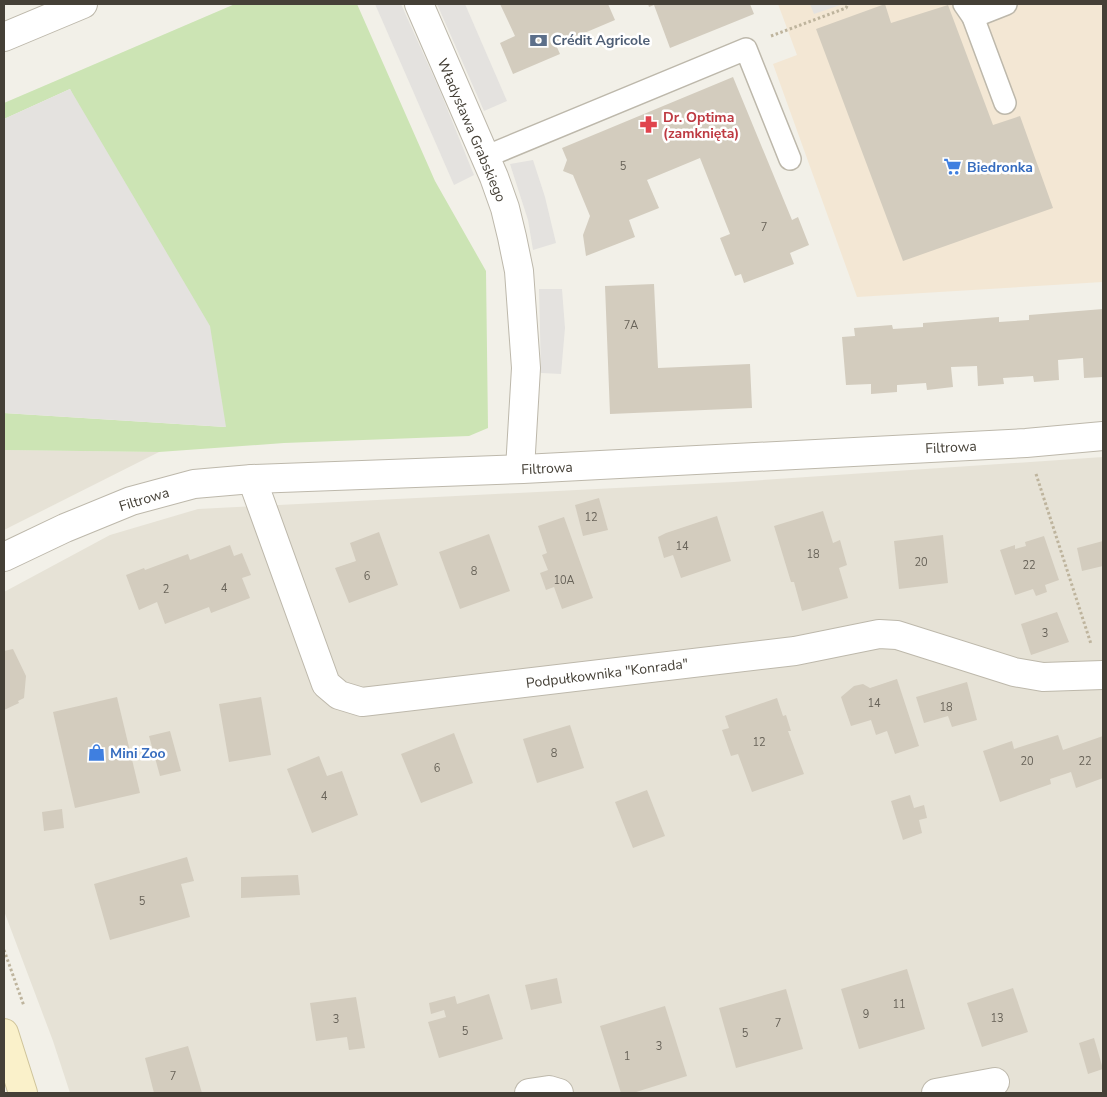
<svg xmlns="http://www.w3.org/2000/svg" width="1107" height="1097" viewBox="0 0 1107 1097" font-family="'Nunito Sans',sans-serif">
<style>
.residential{fill:#e6e2d6}
.commercial{fill:#f3e7d4}
.green{fill:#cce4b4}
.parking{fill:#e4e2df}
.building{fill:#d3ccbe}
.lines{fill:none;stroke-linecap:round;stroke-linejoin:round}
.service-casing{stroke:#bdb8ab;stroke-width:24}
.minor-casing{stroke:#bdb8ab;stroke-width:30}
.secondary-casing{stroke:#cfc49a;stroke-width:30}
.path{stroke:#beb49d;stroke-width:3;stroke-dasharray:2.5 2.5;stroke-linecap:butt}
.service{stroke:#fff;stroke-width:21}
.minor{stroke:#fff;stroke-width:28}
.secondary{stroke:#faf1ca;stroke-width:28}
.labels{text-anchor:middle;stroke-width:5;stroke-linejoin:round;paint-order:stroke}
.number-label{font-size:11px;fill:#686359}
.service-label{font-size:14px;font-weight:bold;fill:#4e5e75;stroke:#fff;text-anchor:start}
.health-label{font-size:14px;font-weight:bold;fill:#be3a42;stroke:#fff;text-anchor:start}
.street-label{font-size:14px;fill:#454037;stroke:#fff}
.shop-label{font-size:14px;font-weight:bold;fill:#366cbe;stroke:#fff;text-anchor:start}
</style>
<rect width="100%" height="100%" fill="#f2f0e8"/>
<g class="residential">
<path d="M4,450l155,2 -155,78z"/>
<path d="M1103,457v636h-1033l-17,-52 -49,-130v-319l106,-57 88,-26 536,-27z"/>
</g>
<path class="commercial" d="M778,4h325v278l-246,15 -84,-233 24,-9z"/>
<path class="green" d="M235,4h122l78,177 51,90 2,157 -19,8 -185,7 -125,9 -155,-2v-37l221,14 -155,-338 -66,30v-16z"/>
<g class="parking">
<path d="M375,4h26l39,87 34,84 -20,10z"/>
<path d="M437,4h28l42,97 -23,10z"/>
<path d="M810,4h33l-29,10z"/>
<path d="M70,89l140,237 16,101 -222,-14v-294z"/>
<path d="M533,160l12,37 11,46 -23,7 -5,-30 -18,-56z"/>
<path d="M539,289h23l3,39 -4,46 -20,-1z"/>
</g>
<g class="building">
<path d="M500,4h108l7,16 -59,25 4,9 -47,20 -13,-31 15,-7z"/>
<path d="M648,4h102l4,10 -84,34 -16,-43 -5,2z"/>
<path d="M885,4l6,19 57,-18 45,120 27,-9 33,92 -150,53 -87,-232z"/>
<path d="M733,77l59,143 6,-3 11,28 -19,8 4,11 -50,19 -3,-9 -6,2 -15,-38 10,-4 -30,-76 -53,22 12,28 -30,12 6,17 -49,19 -3,-21 7,-19 -17,-41 -10,-4 4,-11 -5,-12z"/>
<path d="M654,284l4,84 92,-4 2,44 -142,6 -5,-128z"/>
<path d="M1103,309v68l-19,1 -1,-20 -25,2 1,20 -25,2 -1,-6 -30,2 1,6 -26,2 -1,-20 -26,1 2,20 -26,3 -1,-7 -29,2v7l-26,2v-10l-25,1 -4,-48 13,-1 -1,-8 38,-3 1,4 30,-2v-4l76,-6v5l30,-2v-5z"/>
<path d="M599,498l9,32 -25,6 -8,-31z"/>
<path d="M823,511l10,32 7,-3 7,25 -8,3 9,30 -46,13 -8,-29h-3l-17,-56z"/>
<path d="M717,516l14,45 -50,17 -8,-23 -9,3 -6,-21 8,-4z"/>
<path d="M564,517l29,81 -31,11 -8,-22 -8,3 -6,-17 8,-3 -6,-15 5,-2 -9,-27z"/>
<path d="M379,532l19,53 -49,18 -14,-35 21,-7 -6,-18z"/>
<path d="M489,534l21,57 -50,18 -21,-57z"/>
<path d="M943,535l5,48 -49,6 -5,-48z"/>
<path d="M1044,536l15,44 -14,5 2,7 -11,4 -3,-7 -18,6 -15,-45 15,-5v4l11,-3 -1,-4z"/>
<path d="M1103,541v25l-21,5 -5,-23z"/>
<path d="M230,545l4,11 8,-3 9,22 -9,3 8,20 -39,15 -2,-6 -44,17 -8,-22 -18,8 -13,-35 18,-7 1,2 43,-16 2,6z"/>
<path d="M1057,612l12,30 -38,13 -10,-31z"/>
<path d="M13,649l13,27 -2,22 -6,3 1,2 -15,7v-59z"/>
<path d="M897,679l22,67 -24,8 -8,-23 -11,4 -5,-15 -20,6 -10,-29 13,-11 9,-2 7,4z"/>
<path d="M967,682l10,38 -25,7 -4,-11 -24,7 -8,-26z"/>
<path d="M117,697l23,96 -65,15 -22,-96z"/>
<path d="M261,697l10,58 -42,7 -10,-58z"/>
<path d="M777,698l6,18 3,-1 5,16h-3l16,43 -52,18 -14,-38 -7,2 -9,-26 7,-2 -4,-12z"/>
<path d="M570,725l14,43 -47,15 -14,-44z"/>
<path d="M170,731l11,40 -21,5 -11,-40z"/>
<path d="M454,733l19,50 -52,20 -20,-49z"/>
<path d="M1058,735l5,15 40,-14v42l-27,10 -5,-16 -21,7 1,5 -51,18 -17,-51 29,-10 2,8z"/>
<path d="M319,756l8,20 15,-5 16,44 -46,18 -25,-64z"/>
<path d="M647,790l18,46 -32,12 -18,-46z"/>
<path d="M910,795l4,13 10,-3 3,13 -8,2 3,13 -19,7 -12,-39z"/>
<path d="M62,809l2,19 -20,3 -2,-19z"/>
<path d="M187,857l7,24 -13,3 9,33 -80,23 -16,-56z"/>
<path d="M298,875l2,20 -59,3v-21z"/>
<path d="M907,969l18,60 -66,20 -18,-60z"/>
<path d="M557,978l5,25 -31,7 -6,-25z"/>
<path d="M1013,988l15,44 -46,15 -15,-44z"/>
<path d="M786,989l17,60 -67,19 -17,-60z"/>
<path d="M489,994l14,45 -64,19 -11,-36 18,-5 -2,-7 -13,4 -2,-11 26,-7 2,8z"/>
<path d="M356,997l9,51 -16,2 -2,-13 -31,4 -6,-38z"/>
<path d="M665,1006l22,70 -54,17h-12l-21,-67z"/>
<path d="M1094,1038l9,31 -15,5 -9,-31z"/>
<path d="M188,1046l14,47h-48l-9,-35z"/>
</g>
<g class="lines">
<defs>
<g id="service">
<path d="M964,4l9,13 32,86"/>
<path d="M973,17l33,-13"/>
<path d="M485,157l261,-108 44,110"/>
</g>
<g id="minor">
<path d="M419,4l75,173 11,31 7,29 7,34 7,97 -6,101"/>
<path d="M4,37l79,-33"/>
<path d="M252,479l74,205 13,11 23,7 433,-51 84,-17 18,1 117,37 29,5 60,-2"/>
<path d="M4,557l61,-29 66,-27 63,-17 58,-5 271,-10 503,-26 77,-7"/>
<path d="M529,1093l20,-3 10,3"/>
<path d="M936,1093l59,-11"/>
</g>
<path id="secondary" d="M4,1033l19,60"/>
</defs>
<use href="#service" class="service-casing"/>
<use href="#minor" class="minor-casing"/>
<use href="#secondary" class="secondary-casing"/>
<g class="path">
<path d="M771,36l75,-28 2,-4"/>
<path d="M1036,474l55,170"/>
<path d="M4,950l20,56"/>
</g>
<use href="#service" class="service"/>
<use href="#minor" class="minor"/>
<use href="#secondary" class="secondary"/>
</g>
<defs>
<symbol id="bank-bare" viewBox="-9 -9 18 18"><path d="M-6-4H6V4H-6ZM0-2.3a2.3 2.3 0 1 0 0 4.6a2.3 2.3 0 1 0 0-4.6Z" fill="#5c6f8a" stroke="#fff" stroke-width="2.5" paint-order="stroke"/></symbol>
<symbol id="pharmacy-bare" viewBox="-9 -9 18 18"><path d="M-2-6h4v4h4v4h-4v4h-4v-4h-4v-4h4Z" fill="#e0444e" stroke="#fff" stroke-width="2.5" paint-order="stroke"/></symbol>
<symbol id="supermarket-bare" viewBox="-9 -9 18 18"><path d="M-6-5.5h2.5l.6 2H6L4.5 2H-2.5L-4.4-4H-6ZM-1.5 3.2a1.3 1.3 0 1 0 .1 0ZM3 3.2a1.3 1.3 0 1 0 .1 0Z" fill="#3f7fe0" stroke="#fff" stroke-width="2.5" paint-order="stroke"/></symbol>
<symbol id="shop-bare" viewBox="-9 -9 18 18"><path d="M-5-2.5h2.3a2.7 3.5 0 0 1 5.4 0H5L5.5 6h-11ZM-1.5-2.5h3a1.5 2.3 0 0 0-3 0Z" fill="#3f7fe0" stroke="#fff" stroke-width="2.5" paint-order="stroke"/></symbol>
</defs>
<g fill-rule="evenodd">
<use href="#bank-bare" x="526" y="28" width="25" height="25"/>
<use href="#pharmacy-bare" x="636" y="112" width="25" height="25"/>
<use href="#supermarket-bare" x="940" y="154" width="25" height="25"/>
<use href="#shop-bare" x="84" y="740" width="25" height="25"/>
</g>
<g class="labels">
<g class="number-label">
<text x="623" y="170">5</text>
<text x="764" y="231">7</text>
<text x="631" y="329">7A</text>
<text x="591" y="521">12</text>
<text x="682" y="550">14</text>
<text x="813" y="558">18</text>
<text x="921" y="566">20</text>
<text x="1029" y="569">22</text>
<text x="474" y="575">8</text>
<text x="367" y="580">6</text>
<text x="564" y="584">10A</text>
<text x="224" y="592">4</text>
<text x="166" y="593">2</text>
<text x="1045" y="637">3</text>
<text x="874" y="707">14</text>
<text x="946" y="711">18</text>
<text x="759" y="746">12</text>
<text x="554" y="757">8</text>
<text x="1027" y="765">20</text>
<text x="1085" y="765">22</text>
<text x="437" y="772">6</text>
<text x="324" y="800">4</text>
<text x="142" y="905">5</text>
<text x="899" y="1008">11</text>
<text x="866" y="1018">9</text>
<text x="997" y="1022">13</text>
<text x="336" y="1023">3</text>
<text x="778" y="1027">7</text>
<text x="465" y="1035">5</text>
<text x="745" y="1037">5</text>
<text x="659" y="1050">3</text>
<text x="627" y="1060">1</text>
<text x="173" y="1080">7</text>
</g>
<g class="service-label">
<text x="552" y="45">Crédit Agricole</text>
</g>
<g class="health-label">
<text x="663" y="122">Dr. Optima<tspan x="663" dy="16">(zamknięta)</tspan></text>
</g>
<g class="street-label">
<text transform="translate(472 130) rotate(67)" y="5">Władysława Grabskiego</text>
<text transform="translate(951 447) rotate(-3)" y="5">Filtrowa</text>
<text transform="translate(547 468) rotate(-3)" y="5">Filtrowa</text>
<text transform="translate(144 499) rotate(-17)" y="5">Filtrowa</text>
<text transform="translate(607 673) rotate(-7)" y="5">Podpułkownika "Konrada"</text>
</g>
<g class="shop-label">
<text x="967" y="172">Biedronka</text>
<text x="110" y="758">Mini Zoo</text>
</g>
</g>
<rect width="1107" height="1097" fill="none" stroke="#454037" stroke-width="10"/>
</svg>
